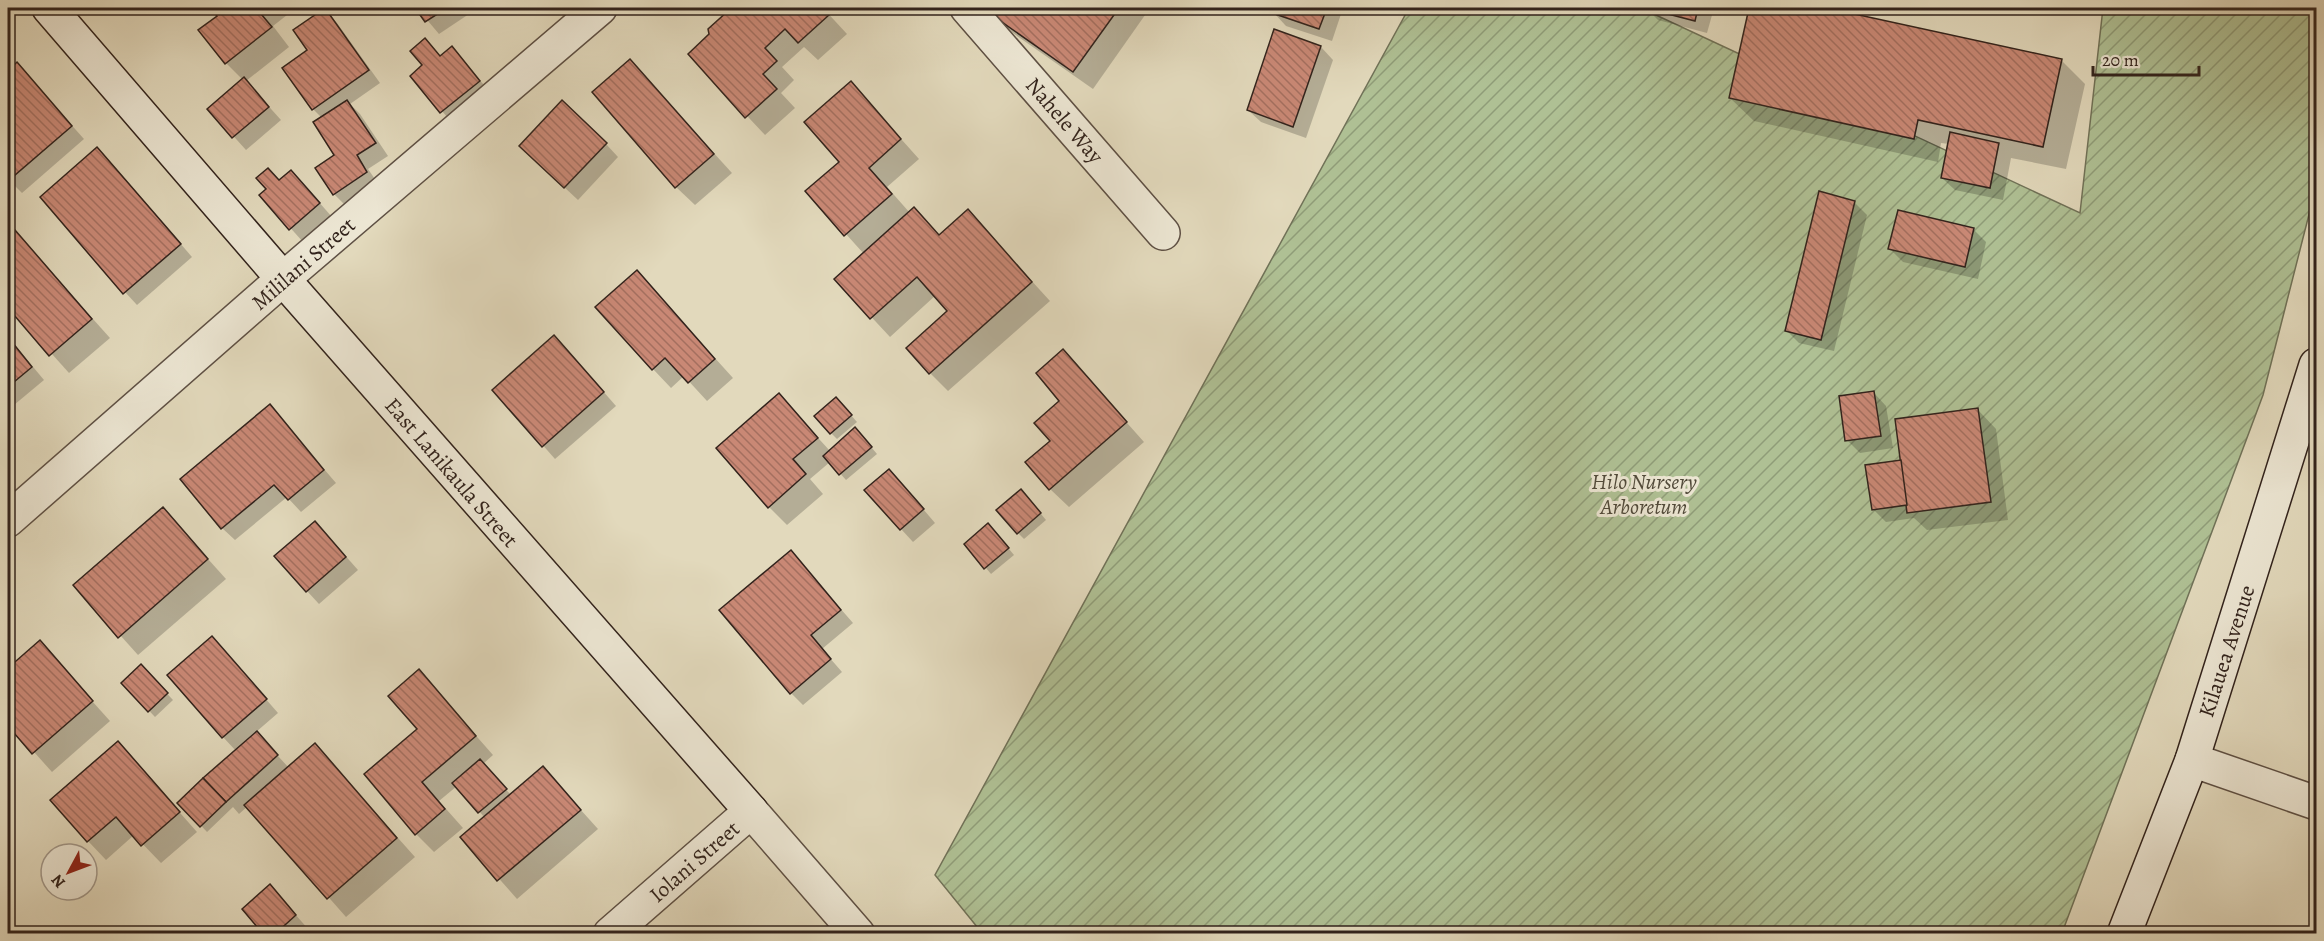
<svg xmlns="http://www.w3.org/2000/svg" width="2324" height="941" viewBox="0 0 2324 941" font-family="Alegreya,serif">
<style>
.garden{fill:url(#garden-furrows);stroke:#707258;stroke-width:1.5}
.shadow{fill:#0003}
.building{fill:url(#building-back-hatch);stroke:#32231c;stroke-width:1.5}
.lines{fill:none;stroke-linecap:round;stroke-linejoin:round}
.street-casing{stroke:#5e5044;stroke-width:36}
.secondary-casing{stroke:#32231c;stroke-width:36}
.street{stroke:#ece6d3;stroke-width:33}
.secondary{stroke:#ece6d3;stroke-width:33}
.labels{text-anchor:middle;stroke-width:6;stroke-linejoin:round;paint-order:stroke}
.street-label{font-size:22px;fill:#32231c;stroke:#ece6d3}
.park-label{font-size:22px;font-style:italic;fill:#514a3a;stroke:#ece6d3}
</style>
<defs>
<pattern id="garden-furrows" width="10" height="10" patternUnits="userSpaceOnUse" patternTransform="scale(1.5)"><rect width="10" height="10" fill="#afc094"/><path d="M-1 1l2-2M0 10L10 0M9 11l2-2" fill="none" stroke="#8f9c78"/></pattern>
<pattern id="building-back-hatch" width="6" height="6" patternUnits="userSpaceOnUse" patternTransform="scale(1.5)"><rect width="6" height="6" fill="#c98875"/><path d="M-1 5l2 2M0 0l6 6M5-1l2 2" fill="none" stroke="#a46f5f"/></pattern>
</defs>
<rect width="100%" height="100%" fill="#e2d9bc"/>
<filter id="stains"><feTurbulence type="fractalNoise" baseFrequency=".00333" numOctaves="4"/><feColorMatrix values="0 0 0 0 .2 0 0 0 0 .09 0 0 0 0 .02 0 0 0 .5 -.17"/></filter>
<radialGradient id="worn" r=".72"><stop offset=".6" stop-color="#630" stop-opacity="0"/><stop offset="1" stop-color="#630" stop-opacity=".3"/></radialGradient>
<path class="garden" d="M1409,8h232l439,205 23,-205h213v179l-53,208 -201,538h-1080l-47,-58z"/>
<g class="shadow">
<path d="M213,8h83l-23,18 16,21 -43,34 35,39 -35,30 -37,-41 34,-29 -17,-17 -7,-47z"/>
<path d="M417,8h56l2,2 -36,24z"/>
<path d="M730,8h93l24,26 -29,26 -14,-13 -22,20 12,13 -13,13 14,15 -30,27 -75,-80 42,-45z"/>
<path d="M995,8h155l-57,81 -83,-58 -19,-19z"/>
<path d="M1276,8h67l-11,33 -46,-15 -12,-13z"/>
<path d="M1646,8h68l-7,25 -49,-13z"/>
<path d="M1750,8h70l241,52 24,24 -19,85 -55,-11 -8,42 -48,-10 -13,-12 7,-34 -8,-1 -3,19 -184,-41 -24,-23z"/>
<path d="M325,10l12,13 43,60 -30,21 10,10 28,42 -20,13 11,16 -32,22 -13,-13 2,-39 -14,-37 -9,-9 -4,-59z"/>
<path d="M425,40l16,17 10,-9 41,46 -38,31 -42,-49 12,-10z"/>
<path d="M1321,47l12,13 -27,78 -45,-16 -13,-12z"/>
<path d="M630,61l102,112 -37,32 -19,-18z"/>
<path d="M17,64l67,75 -62,54 -14,-14v-106z"/>
<path d="M851,83l68,76 -32,28 23,26 30,23 28,-25 82,90 -102,90 -18,-18 20,-62 -14,-16 -46,42 -54,-58 28,-25 -56,-62 33,-29z"/>
<path d="M606,144l12,13 -40,43 -44,-41z"/>
<path d="M110,162l82,95 -55,48 -12,-13z"/>
<path d="M280,182l24,3 28,32 -29,25 -42,-47z"/>
<path d="M1854,202l13,13 -33,136 -35,-8 -13,-13z"/>
<path d="M1973,229l13,13 -8,37 -75,-17 -13,-13z"/>
<path d="M15,232l95,106 -41,35 -61,-68v-66z"/>
<path d="M637,272l96,106 -26,23 -23,-25 -13,12 -18,-19z"/>
<path d="M8,337l36,43 -36,30z"/>
<path d="M567,350l49,56 -61,53 -61,-69z"/>
<path d="M1063,351l81,91 -75,65 -19,-18 2,-48 9,-40z"/>
<path d="M1874,393l12,13 7,42 -33,5 -13,-13z"/>
<path d="M779,395l51,56 31,-16 16,19 -31,26 -16,-18 -20,17 13,15 -36,31 -18,-18z"/>
<path d="M842,405l15,17 -20,17 -6,-6z"/>
<path d="M270,406l66,77 -35,29 -14,-15 -52,43 -13,-12z"/>
<path d="M1978,410l18,19 12,91 -81,10 -13,-12 -28,4 -13,-13 29,-47z"/>
<path d="M901,483l34,40 -22,19 -12,-13z"/>
<path d="M1027,497l19,23 -22,19 -6,-6z"/>
<path d="M163,509l63,70 -88,76 -63,-70z"/>
<path d="M994,531l20,24 -23,19 -25,-30z"/>
<path d="M327,535l31,35 -39,34 -12,-13z"/>
<path d="M791,552l62,71 -31,26 20,23 -39,33 -12,-12z"/>
<path d="M39,642l71,79 -58,51 -44,-49v-53z"/>
<path d="M224,651l54,62 -22,19 33,36 26,-23 100,112 -69,60 -98,-111 -9,8 -6,-7 -26,25 -27,-29 56,-52 -13,-14z"/>
<path d="M141,666l32,34 -18,17 -32,-34z"/>
<path d="M419,671l74,84 -10,9 28,31 32,-27 55,61 -81,70 -55,-62 23,-19 -28,-32 -18,15 24,27 -29,24 -18,-18z"/>
<path d="M118,743l79,89 -36,31 -27,-28 -28,25 -18,-19z"/>
<path d="M282,899l26,30 -5,5h-39z"/>
<path d="M443,928l6,6h-12z"/>
</g>
<g class="building">
<path d="M211,8h45l16,19 -47,37 -27,-34 19,-14z"/>
<path d="M325,8l44,62 -57,40 -30,-42 25,-18 -14,-20z"/>
<path d="M415,8h32l-22,14z"/>
<path d="M728,8h95l6,7 -31,28 -13,-14 -20,19 12,13 -14,13 14,15 -32,29 -57,-64 21,-20 -1,-5 21,-19z"/>
<path d="M993,8h126l-46,64 -84,-59z"/>
<path d="M1274,8h53l-8,21 -47,-16z"/>
<path d="M1645,8h53l-3,13z"/>
<path d="M1749,8h78l235,51 -19,88 -125,-27 -4,19 -185,-41z"/>
<path d="M1274,29l47,17 -28,81 -46,-17z"/>
<path d="M425,38l15,18 12,-10 28,35 -40,32 -30,-37 12,-11 -12,-14z"/>
<path d="M630,59l84,95 -39,34 -83,-96z"/>
<path d="M17,62l55,64 -64,55v-110z"/>
<path d="M244,77l25,30 -37,31 -25,-29z"/>
<path d="M851,81l50,58 -32,29 23,26 -48,42 -39,-45 34,-29 -35,-40z"/>
<path d="M347,100l29,43 -19,12 10,17 -34,23 -18,-27 19,-13 -21,-33z"/>
<path d="M562,100l45,43 -43,45 -45,-42z"/>
<path d="M1950,132l49,11 -9,45 -49,-10z"/>
<path d="M97,147l84,97 -58,50 -83,-97z"/>
<path d="M268,168l11,12 12,-10 29,33 -31,27 -30,-35 7,-6 -10,-11z"/>
<path d="M1819,191l36,10 -34,139 -36,-9z"/>
<path d="M914,207l25,28 29,-26 64,73 -103,92 -23,-26 41,-37 -30,-34 -47,42 -36,-40z"/>
<path d="M1898,210l76,18 -9,39 -77,-18z"/>
<path d="M15,230l77,89 -43,37 -41,-48v-71z"/>
<path d="M637,270l78,89 -27,24 -23,-25 -13,12 -57,-63z"/>
<path d="M554,335l50,57 -62,55 -50,-57z"/>
<path d="M8,337l24,30 -24,20z"/>
<path d="M1063,349l64,73 -78,68 -24,-28 25,-21 -16,-18 25,-22 -23,-28z"/>
<path d="M1874,391l7,45 -36,5 -6,-45z"/>
<path d="M779,393l39,45 -25,21 13,15 -38,34 -52,-60z"/>
<path d="M836,397l16,18 -22,19 -16,-18z"/>
<path d="M270,404l54,66 -36,30 -14,-15 -53,44 -41,-50z"/>
<path d="M1978,408l13,94 -84,11 -12,-94z"/>
<path d="M855,427l17,20 -33,28 -16,-19z"/>
<path d="M1901,460l6,45 -35,5 -7,-45z"/>
<path d="M889,469l35,40 -24,21 -36,-40z"/>
<path d="M1021,489l20,24 -24,21 -21,-24z"/>
<path d="M163,507l45,52 -90,79 -45,-53z"/>
<path d="M315,521l31,36 -40,35 -32,-36z"/>
<path d="M988,523l21,25 -25,21 -20,-25z"/>
<path d="M791,550l50,60 -30,25 20,24 -41,35 -71,-84z"/>
<path d="M212,636l55,63 -45,39 -55,-63z"/>
<path d="M40,640l53,61 -61,53 -24,-28v-58z"/>
<path d="M141,664l27,29 -20,19 -27,-29z"/>
<path d="M419,669l57,67 -54,46 23,27 -30,26 -51,-61 53,-45 -29,-33z"/>
<path d="M257,731l21,24 -52,47 -23,-24z"/>
<path d="M118,741l62,71 -39,34 -25,-29 -29,25 -37,-42z"/>
<path d="M315,743l82,95 -70,61 -83,-94z"/>
<path d="M480,759l27,30 -29,24 -26,-30z"/>
<path d="M543,766l38,44 -84,71 -37,-44z"/>
<path d="M203,778l23,24 -26,25 -23,-24z"/>
<path d="M270,884l26,31 -21,19h-12l-21,-25z"/>
</g>
<g class="lines">
<defs>
<g id="street">
<path d="M967,8l196,225"/>
<path d="M8,520l275,-241 317,-271"/>
<path d="M2192,760l124,43"/>
<path d="M610,934l141,-123 107,123"/>
</g>
<g id="secondary">
<path d="M49,8l234,271 468,532"/>
<path d="M2124,934l68,-174 124,-395"/>
</g>
</defs>
<use href="#street" class="street-casing"/>
<use href="#secondary" class="secondary-casing"/>
<use href="#street" class="street"/>
<use href="#secondary" class="secondary"/>
</g>
<g class="labels">
<g class="street-label">
<text transform="translate(1065 120) rotate(49)" y="8">Nahele Way</text>
<text transform="translate(303 263) rotate(-41)" y="8">Mililani Street</text>
<text transform="translate(452 472) rotate(49)" y="8">East Lanikaula Street</text>
<text transform="translate(2226 651) rotate(-72)" y="8">Kilauea Avenue</text>
<text transform="translate(694 861) rotate(-41)" y="8">Iolani Street</text>
</g>
<g class="park-label">
<text x="1644" y="489">Hilo Nursery<tspan x="1644" dy="25">Arboretum</tspan></text>
</g>
</g>
<rect width="2324" height="941" fill="none" stroke="#e2d9bc" stroke-width="30"/>
<rect x="9" y="9" width="2306" height="923" fill="none" stroke="#32231c" stroke-width="3"/>
<rect x="15" y="15" width="2294" height="911" fill="none" stroke="#32231c" stroke-width="1.5"/>
<g transform="translate(69 872) rotate(229)"><circle r="28" fill="#ece6d3" stroke="#a2988a" stroke-width="1.5"/>
<path d="M0-4.5L10 22L0 15L-10 22Z" fill="#8f2418"/>
<text y="-9" font-size="16" font-weight="bold" text-anchor="middle" fill="#32231c">N</text>
</g>
<path d="M2093 66v9h106v-9" fill="none" stroke="#32231c" stroke-width="3"/>
<text x="2102" y="66" font-size="18" fill="#32231c" stroke="#ece6d3" stroke-width="4.5" paint-order="stroke">20 m</text>
<rect width="100%" height="100%" filter="url(#stains)"/>
<rect width="100%" height="100%" fill="url(#worn)"/>
</svg>
